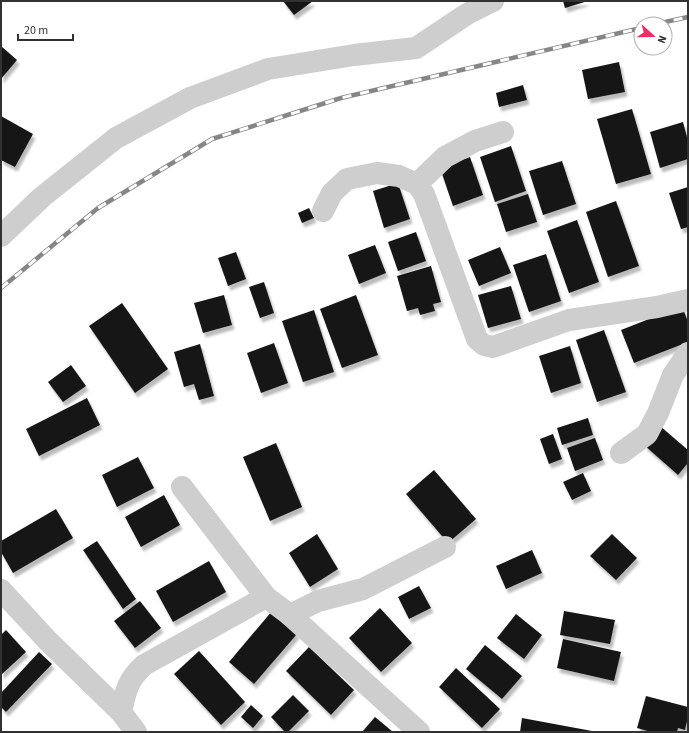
<svg xmlns="http://www.w3.org/2000/svg" width="689" height="733" viewBox="0 0 689 733" font-family="'Source Sans 3',sans-serif">
<style>
.building{fill:#181818;filter:url(#shadow)}
.lines{fill:none;stroke-linecap:round;stroke-linejoin:round}
.minor{stroke:#cecece;stroke-width:22}
.rail-casing{stroke:#868686;stroke-width:4.5}
.rail{stroke:#fff;stroke-width:3;stroke-dasharray:9;stroke-linecap:butt}
</style>
<defs>
<filter id="shadow"><feDropShadow dx="2.5" dy="4.5" stdDeviation="1" flood-color="#0004"/></filter>
</defs>
<rect width="100%" height="100%" fill="#fff"/>
<g class="building">
<path d="M283,1h30l-19,14z"/>
<path d="M563,1h25l-23,7z"/>
<path d="M1,46l16,14 -16,19z"/>
<path d="M619,62l6,30 -37,7 -6,-29z"/>
<path d="M523,85l4,15 -28,7 -3,-14z"/>
<path d="M632,109l19,65 -35,10 -19,-65z"/>
<path d="M1,116l32,18 -18,33 -14,-7z"/>
<path d="M683,122l5,19v18l-28,9 -10,-36z"/>
<path d="M511,146l15,45 -31,11 -15,-45z"/>
<path d="M470,157l13,38 -30,11 -13,-38z"/>
<path d="M562,161l14,43 -33,11 -14,-44z"/>
<path d="M398,183l12,36 -26,9 -11,-37z"/>
<path d="M688,187v40l-7,2 -12,-36z"/>
<path d="M528,194l9,28 -31,10 -9,-28z"/>
<path d="M616,201l23,65 -31,11 -22,-65z"/>
<path d="M309,208l5,10 -12,5 -4,-10z"/>
<path d="M577,220l22,62 -30,11 -22,-62z"/>
<path d="M416,232l10,29 -28,10 -10,-29z"/>
<path d="M375,245l11,28 -27,11 -11,-29z"/>
<path d="M500,247l11,26 -32,13 -11,-26z"/>
<path d="M236,252l10,27 -18,7 -10,-28z"/>
<path d="M546,254l15,47 -32,11 -16,-47z"/>
<path d="M431,266l10,36 -8,2 2,7 -15,4 -2,-7 -11,3 -10,-35z"/>
<path d="M264,282l10,31 -14,5 -11,-31z"/>
<path d="M511,286l10,33 -33,9 -10,-33z"/>
<path d="M224,295l8,30 -29,8 -9,-30z"/>
<path d="M356,295l22,60 -36,13 -22,-59z"/>
<path d="M122,303l46,66 -33,24 -46,-67z"/>
<path d="M682,306l6,16v20l-54,21 -13,-33z"/>
<path d="M314,310l20,62 -31,10 -21,-61z"/>
<path d="M604,330l22,62 -29,10 -21,-62z"/>
<path d="M274,343l14,40 -27,10 -14,-40z"/>
<path d="M200,344l14,52 -15,4 -5,-16 -10,3 -10,-35z"/>
<path d="M570,346l11,37 -30,10 -12,-37z"/>
<path d="M71,365l15,21 -23,16 -15,-20z"/>
<path d="M87,398l13,27 -61,31 -13,-27z"/>
<path d="M588,418l5,17 -31,10 -5,-17z"/>
<path d="M660,426l28,24v13l-10,12 -34,-30z"/>
<path d="M553,434l9,25 -13,5 -9,-25z"/>
<path d="M595,438l8,22 -28,11 -8,-23z"/>
<path d="M276,443l26,64 -32,14 -27,-64z"/>
<path d="M138,457l16,31 -37,19 -15,-32z"/>
<path d="M434,470l42,49 -28,24 -42,-49z"/>
<path d="M583,473l8,18 -19,9 -9,-18z"/>
<path d="M164,495l16,30 -39,22 -16,-30z"/>
<path d="M56,509l17,29 -60,35 -12,-21v-11z"/>
<path d="M317,534l21,35 -28,18 -21,-34z"/>
<path d="M612,534l25,24 -21,22 -26,-24z"/>
<path d="M97,541l39,58 -13,10 -40,-59z"/>
<path d="M532,550l10,23 -36,16 -10,-23z"/>
<path d="M209,561l17,31 -53,30 -17,-31z"/>
<path d="M419,586l12,22 -22,11 -11,-22z"/>
<path d="M140,601l21,27 -26,20 -21,-27z"/>
<path d="M380,608l32,35 -31,29 -32,-34z"/>
<path d="M272,611l25,23 -43,50 -25,-22z"/>
<path d="M564,611l51,9 -5,24 -50,-9z"/>
<path d="M516,614l26,21 -18,24 -27,-21z"/>
<path d="M6,630l20,22 -25,23v-40z"/>
<path d="M563,639l58,13 -7,29 -57,-13z"/>
<path d="M485,645l37,31 -20,23 -36,-30z"/>
<path d="M309,647l45,43 -23,25 -45,-44z"/>
<path d="M199,651l46,51 -24,23 -47,-51z"/>
<path d="M39,652l13,12 -46,48 -5,-5v-14z"/>
<path d="M456,668l44,41 -18,19 -43,-41z"/>
<path d="M293,695l16,16 -21,21h-3l-14,-15z"/>
<path d="M646,696l42,11v10l-3,13 -7,-2 -1,4h-26l-14,-4z"/>
<path d="M251,705l12,11 -10,12 -12,-11z"/>
<path d="M375,717l18,15h-31z"/>
<path d="M522,718l70,13v1h-72z"/>
</g>
<g class="lines">
<g class="minor">
<path d="M417,184l28,-27 30,-16 28,-9"/>
<path d="M323,211l9,-18 15,-14 30,-6 22,3 18,8 7,10 53,145 7,6 9,2 76,-27 88,-13 31,-7"/>
<path d="M1,236l41,-39 74,-59 74,-40 78,-29 86,-14 62,-7 51,-34 26,-13"/>
<path d="M621,453l26,-19 11,-21 15,-38 15,-22"/>
<path d="M182,487l84,110 24,18 129,117"/>
<path d="M1,590l47,51 73,71 15,20"/>
<path d="M290,615l28,-14 45,-12 82,-42"/>
<path d="M121,712c5,-22 6,-31 23,-47l122,-68"/>
</g>
<defs>
<g id="rail">
<path d="M656,24l32,-7"/>
<path d="M1,288l97,-80 114,-69 129,-41 300,-70"/>
</g>
</defs>
<use href="#rail" class="rail-casing"/>
<use href="#rail" class="rail"/>
</g>
<rect width="689" height="733" fill="none" stroke="#313131" stroke-width="4"/>
<g transform="translate(653 36) rotate(111)"><circle r="19" fill="#ffffff" stroke="#adadad"/>
<path d="M0-3L7 15L0 10L-7 15Z" fill="#ee2c66"/>
<text y="-6" font-size="11" font-weight="bold" text-anchor="middle" fill="#313131">N</text>
</g>
<path d="M18 34v6h55v-6" fill="none" stroke="#313131" stroke-width="2"/>
<text x="24" y="34" font-size="12" fill="#313131" stroke="#ffffff" stroke-width="3" paint-order="stroke">20 m</text>
</svg>
